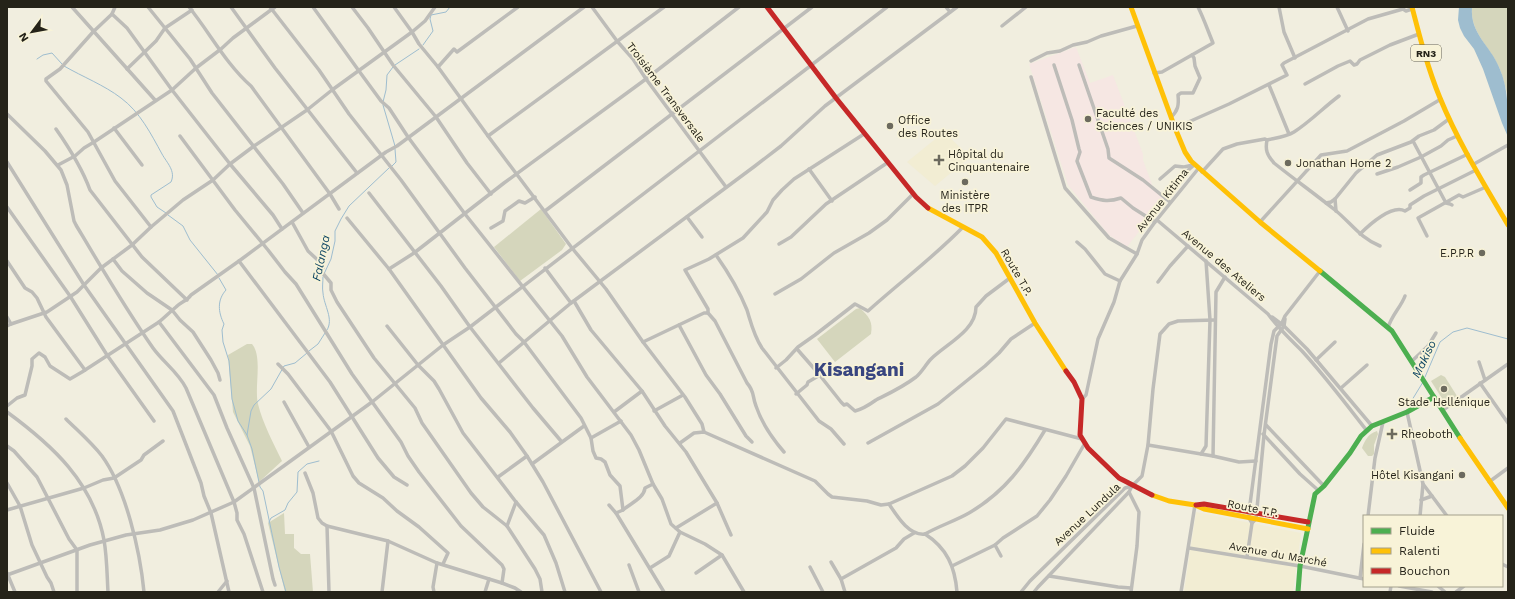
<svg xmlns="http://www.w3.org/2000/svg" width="1515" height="599" viewBox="0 0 1515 599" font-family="'Work Sans',sans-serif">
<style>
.built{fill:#f2edd3}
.education{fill:#f6e7e3}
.green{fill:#d5d6bc}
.water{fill:#9ebdcf}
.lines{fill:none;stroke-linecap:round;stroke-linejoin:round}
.stream{stroke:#9ebdcf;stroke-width:1}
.street{stroke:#bdbcb8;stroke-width:3.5}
.fast{stroke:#4caf50;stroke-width:5}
.slow{stroke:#ffc107;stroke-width:5}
.jam{stroke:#c62828;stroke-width:5}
.poi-dot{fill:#6c6a5e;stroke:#f8f3d8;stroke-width:1.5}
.labels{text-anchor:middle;stroke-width:3.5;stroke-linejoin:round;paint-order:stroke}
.shield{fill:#f8f3d8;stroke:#646152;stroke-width:1}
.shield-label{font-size:10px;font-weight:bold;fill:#252319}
.street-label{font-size:11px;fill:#252319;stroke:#f8f3d8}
.poi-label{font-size:11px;fill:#252319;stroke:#f8f3d8;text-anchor:start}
.water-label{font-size:12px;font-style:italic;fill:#053f5f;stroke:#f8f3d8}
.town-label{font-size:19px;font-weight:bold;fill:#384580;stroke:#f8f3d8}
</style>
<rect width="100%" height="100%" fill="#f1eedf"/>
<g class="built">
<path d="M944,132l26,25 -35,29 -28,-24z"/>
<path d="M1196,512l105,21 -8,59h-109z"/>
</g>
<path class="education" d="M1076,47l14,36 23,-8 30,79v6l11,30 11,8 -38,49 -18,-12 -41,-50 -39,-121z"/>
<g class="green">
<path d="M1472,7h36v90c-3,-10 -5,-21 -9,-30 -10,-22 -29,-34 -27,-60z"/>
<path d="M541,209l25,35 -4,6 -42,31 -26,-34z"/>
<path d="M860,308c9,9 13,13 11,26l-36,28 -18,-23 39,-30z"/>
<path d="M247,344h5c11,13 2,43 6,60 5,20 15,38 24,57l-23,21 -9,-36 -17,-34 -5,-57z"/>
<path d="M1441,375l4,2 12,19 -10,6 -4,-2 -12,-19z"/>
<path d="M1377,431l1,3 -4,11v9l-2,2h-4l-6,-8c3,-8 6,-14 15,-17z"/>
<path d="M284,513l1,21h9v14l7,6h9l3,38h-28l-17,-69z"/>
</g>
<path class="water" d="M1459,7h13c-2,27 18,38 27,60 10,22 9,46 9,70l-6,-14 -19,-54 -9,-20 -10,-13 -4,-8 -2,-8z"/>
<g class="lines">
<g class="stream">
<path d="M423,45l10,-14 -3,-12 1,-4 15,-3 4,-5"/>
<path d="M37,59l6,-4 9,-2 10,11"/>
<path d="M395,65l24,-16"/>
<path d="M64,66c19,11 40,19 57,32 19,14 30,36 41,56 5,9 14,17 9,28l-20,13v2l6,10 9,6"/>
<path d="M383,102l3,-12 1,-15 6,-8"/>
<path d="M383,105l12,41"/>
<path d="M392,166l4,-4 -1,-13"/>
<path d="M168,215l15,11 7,14 28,35"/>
<path d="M324,274l7,-15 4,-18v-10l6,-12 8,-13 40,-38"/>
<path d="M323,277c0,5 -1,11 0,16 1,13 11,26 4,37"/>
<path d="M219,278l7,12c-9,10 -8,22 -2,34l-2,6 1,12 6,19 3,38 6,22 9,14"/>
<path d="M309,351l9,-7 7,-11"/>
<path d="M1425,377l15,-35 13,-10 14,-4 41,11"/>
<path d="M1409,405l14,-23"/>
<path d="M269,522l2,-4 14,-8 3,-7 9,-11 1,-20 9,-8 12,-3"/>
<path d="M286,592l-7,-25 -16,-76 -3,-4 -8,-38 -5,-14 4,-24 3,-6 17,-16 13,-23 11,-3 12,-10"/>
</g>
<g class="street">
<path d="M72,7l83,93"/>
<path d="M115,7l-3,7 -19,18 -33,37 -14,10v2l42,51 27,49 36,46"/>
<path d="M148,7l42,52 22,34 71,91 20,29"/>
<path d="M189,7c21,26 37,57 62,79l79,108 9,15"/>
<path d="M231,7l44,61 82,105"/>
<path d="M270,7l49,63 30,44 52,66 64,88 51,66 8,8 57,76 10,20 2,13 3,7 5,1 4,3 5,13 10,11 3,24 -7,3"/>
<path d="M313,7l46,64 22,30 8,7 19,29 57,77 97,122 25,41 44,58 8,15 14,34 9,15 9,25 9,8 25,12 17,11 22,37"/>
<path d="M352,7l16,21 25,37 43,52 31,46 24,31"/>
<path d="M394,7l18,25 7,12 19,23 50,69 84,112 34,41 37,53 42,55 17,27 2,8"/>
<path d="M592,7l25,34 16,18 13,20 80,108"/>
<path d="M946,7l4,5"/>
<path d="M1279,7l5,25 11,26"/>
<path d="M1337,7l11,24"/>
<path d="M112,14l15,14 45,62 58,74 43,51 9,14"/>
<path d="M1002,26l24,-19"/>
<path d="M1031,61l16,-8 13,-2 13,-6 14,-3 14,-6 36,-10"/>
<path d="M1054,65l18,55 7,29 1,3 -3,9 14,36c12,4 18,5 30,1l12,10 22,14"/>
<path d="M1079,65l29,84 1,9 34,22 27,22"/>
<path d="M438,67l16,-18 3,3 61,-45"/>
<path d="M127,69l29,-28 9,-13 27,-18"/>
<path d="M1154,73l8,-1 51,-29c-5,-12 -9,-24 -15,-36"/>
<path d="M1031,77l34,111 44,50 28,16"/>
<path d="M1305,84l33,-18 12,-5 4,4 3,-1 3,-4 30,-15 29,-11"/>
<path d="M1269,85l20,49"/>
<path d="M7,114l38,37 16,19 6,15 7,36 2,4c25,42 49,83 77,123 10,14 25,24 33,40l48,114 3,11v7l7,14 19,58"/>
<path d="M1171,117c7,-6 8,-12 7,-22l3,-2h12l7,-15 -5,-12 -1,-8 -2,-3"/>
<path d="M114,128l28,37"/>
<path d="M1175,128l54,-24 58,-29 -5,-10 2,-2 84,-44 35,-10 3,2 6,-2"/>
<path d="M56,129c14,20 26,39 34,61l52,67 45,43"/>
<path d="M180,136l55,74 33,40 17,22 11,12 56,90 49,68 7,14 11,16 42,54 41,39 2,4 -2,14"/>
<path d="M488,136l176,-129"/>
<path d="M1267,140c-2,10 0,15 7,23 20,16 41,31 61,47 15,12 26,29 45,36"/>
<path d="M1413,141l33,62 4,1 2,1"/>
<path d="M7,162l77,123 89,126 28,72 3,13 7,17 18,79"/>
<path d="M1474,164l34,-19"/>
<path d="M58,165l17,-9 9,-8 10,-6 78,-52 24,-22 25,-19 12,-11 42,-31"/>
<path d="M809,169l23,32"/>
<path d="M1202,172l21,-23 14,-5 28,-5 2,1c9,-2 19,-3 27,-8 16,-10 30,-25 45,-36"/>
<path d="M1377,174l21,-7 23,-10 20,-11 7,-6 9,-4"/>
<path d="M1160,179l15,-13 9,1 9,-2"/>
<path d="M1410,190l11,-7v-6l3,-2 44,-21"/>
<path d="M369,193l72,93 29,41 63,81 28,33"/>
<path d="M1166,199l19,-26 9,-8"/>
<path d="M1335,199l1,12"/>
<path d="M1326,203l5,-1 4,-3 21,-26 21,-18 34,-13 8,-6 15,-6 15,-11"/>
<path d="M7,207l63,89 37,59 47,66"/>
<path d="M545,211l267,-204"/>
<path d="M687,217l15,20"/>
<path d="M347,218l42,51 92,129 29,34 17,24 16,26 58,110"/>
<path d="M1157,220l111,94c10,14 22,25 34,37 23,25 44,53 65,80"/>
<path d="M292,222l16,29 15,14v3l-3,2 11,13v7l6,12 37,56 41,50 7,15 49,70 12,14 24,19 28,43 5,10 2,13"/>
<path d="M1260,222l61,-67 26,-4 57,-30 37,-22"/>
<path d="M491,228l12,-7 2,-10 14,-10 6,2 10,-6"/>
<path d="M1360,234c9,-9 32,-30 45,-23l5,-3v-3l14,-9 52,-26"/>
<path d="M1427,236l-9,-18 41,-23 4,2 23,-10"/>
<path d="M1077,242l8,7 20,25 15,7"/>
<path d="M779,244l12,-7 35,-33 61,-41"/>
<path d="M716,255c12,17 23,35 31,55 4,13 7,26 15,38l57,73 12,8 13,15"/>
<path d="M113,259l9,12 25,22 25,17 8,10 13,12 18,28 7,13 2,7"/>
<path d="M7,261l18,27 7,4 5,6 9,19 39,53"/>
<path d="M239,261l91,121 48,76 16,19 13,8"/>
<path d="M545,268l26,35"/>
<path d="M389,269l25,-16 90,-70 142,-104 93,-72"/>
<path d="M1158,282l12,-16 18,-20"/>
<path d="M775,294l26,-15 33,-26 35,-20 18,-13 26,-26"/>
<path d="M574,301l17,29 51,61 23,35 21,26 31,51 14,32"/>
<path d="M7,317l4,7"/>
<path d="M1272,317l12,9 23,23 65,77"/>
<path d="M159,322l55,73 13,33 27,60 19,91 2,6"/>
<path d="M679,325l27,50 14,19 26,42 6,6"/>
<path d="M7,326l4,-2 36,-12 30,-20 24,-24 31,-23 19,-18 32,-27 30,-20 17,-16 24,-18 53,-36 25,-20 80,-58 13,-11 10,-14"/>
<path d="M387,326l31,39 16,16 5,8 24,44 53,69 28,33 12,28 9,29"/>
<path d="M1388,328c3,-12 13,-21 17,-32"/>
<path d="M643,342l61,-29h4"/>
<path d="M797,349l21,24 23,29 3,3 3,-1 8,7c8,-2 14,-6 21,-11 14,-7 27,-13 40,-23 6,-5 10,-13 15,-18 15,-15 45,-28 45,-52l10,-11 24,-18"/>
<path d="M1316,360l19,-18"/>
<path d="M1412,361l16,-15 8,-13"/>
<path d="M1479,362l6,18"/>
<path d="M499,363l72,-60 184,-137 26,-20 44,-40 132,-99"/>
<path d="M278,364l10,10 43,57 22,45 6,7 24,15 14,13 22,16 29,26 -5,11"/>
<path d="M776,368l10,-8 12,-13 17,-12 40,-31 13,7c31,-28 66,-54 95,-84"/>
<path d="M1480,383l28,40"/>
<path d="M1341,388l26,-23"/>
<path d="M796,394l11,-9 1,-3 12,-7"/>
<path d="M1082,399l4,-4 12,-56 16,-37 6,-21 17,-27 5,-14 13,-18 43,-53"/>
<path d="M284,402l25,45"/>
<path d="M7,406l10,-8 8,-3 7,-29v-7l7,-6 6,4 5,9 20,13 12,-7 77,-50c6,-5 11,-10 17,-15 5,-5 11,-6 15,-12l48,-34 147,-109 11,-6 187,-139"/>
<path d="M1443,410l65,-46"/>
<path d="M654,411l29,-16"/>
<path d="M7,412c45,33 86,70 97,128 3,17 3,35 4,52"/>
<path d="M614,412l28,-21"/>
<path d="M1407,412l16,72 -3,32"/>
<path d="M66,419c12,12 25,23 36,37 24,33 38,95 42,136"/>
<path d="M1266,425l58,61"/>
<path d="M1263,434l37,40 19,17"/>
<path d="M591,438l30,-17"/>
<path d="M680,443l14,-10 10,-1 111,49 13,13 4,3 35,4 14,4 8,-1 63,-28 13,-10 18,-18 23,-29 76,20"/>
<path d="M868,443l70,-39 47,-38 14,-13 12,-14 24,-16"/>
<path d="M1148,445l65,11 26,6 17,-1"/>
<path d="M7,446l7,5 23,26 32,62 8,11v42"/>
<path d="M784,452c-12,-14 -22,-28 -28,-46 -4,-10 -1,-14 -9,-23l-32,-62 -7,-8v-4l-23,-39 24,-11 34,-21 24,-26 6,-12 9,-10 12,-11 70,-45"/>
<path d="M1201,454l5,-8 4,-126 -4,-59"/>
<path d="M1213,456l3,-164 9,-15"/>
<path d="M532,464l52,-38"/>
<path d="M305,473l8,20 5,25 4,5 5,3 61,15 49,22 65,20 13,5 6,4"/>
<path d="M498,477l29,-21"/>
<path d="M1489,482l19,-14"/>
<path d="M7,483l13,23 12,39 15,32 4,6 3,9"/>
<path d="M1423,484l24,32"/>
<path d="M1129,492l10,20 -2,34 -6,46"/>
<path d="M1421,500l11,-4"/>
<path d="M889,504c8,12 20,32 36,30 22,14 30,33 32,58"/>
<path d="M609,505l7,8 48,79"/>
<path d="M7,510l77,-22 19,-8 11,-2 27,-18 3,-5 19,-14"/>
<path d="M623,510c8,-7 21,-12 22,-22l8,-4"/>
<path d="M1368,516l7,-58 8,-36"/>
<path d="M1252,523l-3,-5v-6l22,-168 3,-13 8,-8 3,-7 35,-45"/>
<path d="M327,526l2,66"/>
<path d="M507,526l9,-24"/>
<path d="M676,528l41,-25"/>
<path d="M925,534c14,-8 30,-13 44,-21 36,-21 55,-48 76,-83"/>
<path d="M995,545l6,11"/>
<path d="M1189,548l111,18 64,13"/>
<path d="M1247,557l5,-34 4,-4 8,-84 13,-99 7,-10 1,-7"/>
<path d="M831,562l10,17 4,13"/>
<path d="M1502,564l6,3"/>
<path d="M629,565l10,27"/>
<path d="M952,566l43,-21 8,-7 34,-22 13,-16 16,-24 19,-33"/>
<path d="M810,567l13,25"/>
<path d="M650,568l19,-12 11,-24"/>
<path d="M7,573l8,19"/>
<path d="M696,573l26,-18"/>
<path d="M7,575l83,-30 36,-10 34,-5 33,-10 41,-18 138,-100 71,-57 27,-18 417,-320"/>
<path d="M1049,576l69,11 13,1"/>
<path d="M1360,578l4,-34"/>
<path d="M841,579l55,-31 8,-9 10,-6"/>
<path d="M1399,586l33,6"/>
<path d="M1438,586l7,6"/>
<path d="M218,592l9,-11"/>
<path d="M382,592l6,-51"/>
<path d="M434,592l-1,-5 4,-24"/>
<path d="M485,592l4,-13"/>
<path d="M1021,592l9,-11 95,-93 7,-2"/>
<path d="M1034,592l4,-5 91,-95 3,-6 10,-10 1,-5 5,-26 5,-56 7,-55 9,-10 9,-3 37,-1"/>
<path d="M1181,592l14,-87"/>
<path d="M1390,592l1,-6"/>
<path d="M1456,592l8,-6"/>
</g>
<g class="fast">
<path d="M1320,271l72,60 68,107"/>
<path d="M1298,592l2,-26 15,-72 9,-8 26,-33 11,-17 11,-10 35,-14 27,-15"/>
</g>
<g class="slow">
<path d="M1131,7l44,121 10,24 6,9 69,61 60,49"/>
<path d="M1412,7c8,31 16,62 28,91 18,44 44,86 68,127"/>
<path d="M928,208l54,29 14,16 39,70 31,48"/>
<path d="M1460,438l48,70"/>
<path d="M1152,495l17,6 26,4 9,4 104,20"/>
</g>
<g class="jam">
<path d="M767,7l69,91 80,99 12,11"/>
<path d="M1066,371l8,11 8,17 -2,36 8,13 31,30 33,17"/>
<path d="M1196,505l8,-1 104,18"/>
</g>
</g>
<g class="poi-dot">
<circle cx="1088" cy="119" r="4"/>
<circle cx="890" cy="126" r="4"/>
<path d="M937 154h4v4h4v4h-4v4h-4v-4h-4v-4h4z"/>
<circle cx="1288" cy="163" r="4"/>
<circle cx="965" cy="182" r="4"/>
<circle cx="1482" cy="253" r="4"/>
<circle cx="1444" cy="389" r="4"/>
<path d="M1390 428h4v4h4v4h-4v4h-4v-4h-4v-4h4z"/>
<circle cx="1462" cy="475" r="4"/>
</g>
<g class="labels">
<rect class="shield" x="1411" y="45" width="30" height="16" rx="3"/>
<g class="shield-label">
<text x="1426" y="57">RN3</text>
</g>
<g class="street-label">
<text transform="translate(666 92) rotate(53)" y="4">Troisième Transversale</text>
<text transform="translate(1162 200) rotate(-52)" y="4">Avenue Kitima</text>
<text transform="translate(1224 265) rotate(40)" y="4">Avenue des Ateliers</text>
<text transform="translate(1017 272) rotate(60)" y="4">Route T.P.</text>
<text transform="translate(1253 508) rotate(11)" y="4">Route T.P.</text>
<text transform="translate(1087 514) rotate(-43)" y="4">Avenue Lundula</text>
<text transform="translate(1278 554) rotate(10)" y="4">Avenue du Marché</text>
</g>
<g class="poi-label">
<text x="1096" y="117">Faculté des<tspan x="1096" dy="13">Sciences / UNIKIS</tspan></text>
<text x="898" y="124">Office<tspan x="898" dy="13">des Routes</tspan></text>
<text x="948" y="158">Hôpital du<tspan x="948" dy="13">Cinquantenaire</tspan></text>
<text x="1296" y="167">Jonathan Home 2</text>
<text x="965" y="199" text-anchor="middle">Ministère<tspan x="965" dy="13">des ITPR</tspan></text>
<text x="1474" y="257" text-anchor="end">E.P.P.R</text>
<text x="1444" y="406" text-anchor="middle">Stade Hellénique</text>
<text x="1401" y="438">Rheoboth</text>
<text x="1454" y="479" text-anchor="end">Hôtel Kisangani</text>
</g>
<g class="water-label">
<text transform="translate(321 258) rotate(-78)" y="4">Falanga</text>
<text transform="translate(1424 359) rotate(-64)" y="4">Makiso</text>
</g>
<g class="town-label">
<text x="859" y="376">Kisangani</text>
</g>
</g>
<rect width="1515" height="599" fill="none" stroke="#252319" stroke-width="16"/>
<rect x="1363" y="515" width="140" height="72" fill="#f8f3d8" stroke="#a4a08c"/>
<rect x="1371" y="528" width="20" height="6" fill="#4caf50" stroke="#a4a08c"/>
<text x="1399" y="535" font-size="12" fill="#252319">Fluide</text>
<rect x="1371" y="548" width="20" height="6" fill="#ffc107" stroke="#a4a08c"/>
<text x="1399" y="555" font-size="12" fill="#252319">Ralenti</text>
<rect x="1371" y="568" width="20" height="6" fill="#c62828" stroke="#a4a08c"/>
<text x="1399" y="575" font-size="12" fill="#252319">Bouchon</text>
<g transform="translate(32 32) rotate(238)" stroke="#f8f3d8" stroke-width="3" paint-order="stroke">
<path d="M0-3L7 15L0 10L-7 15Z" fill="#252319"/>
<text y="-6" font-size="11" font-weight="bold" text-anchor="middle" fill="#252319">N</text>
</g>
</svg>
